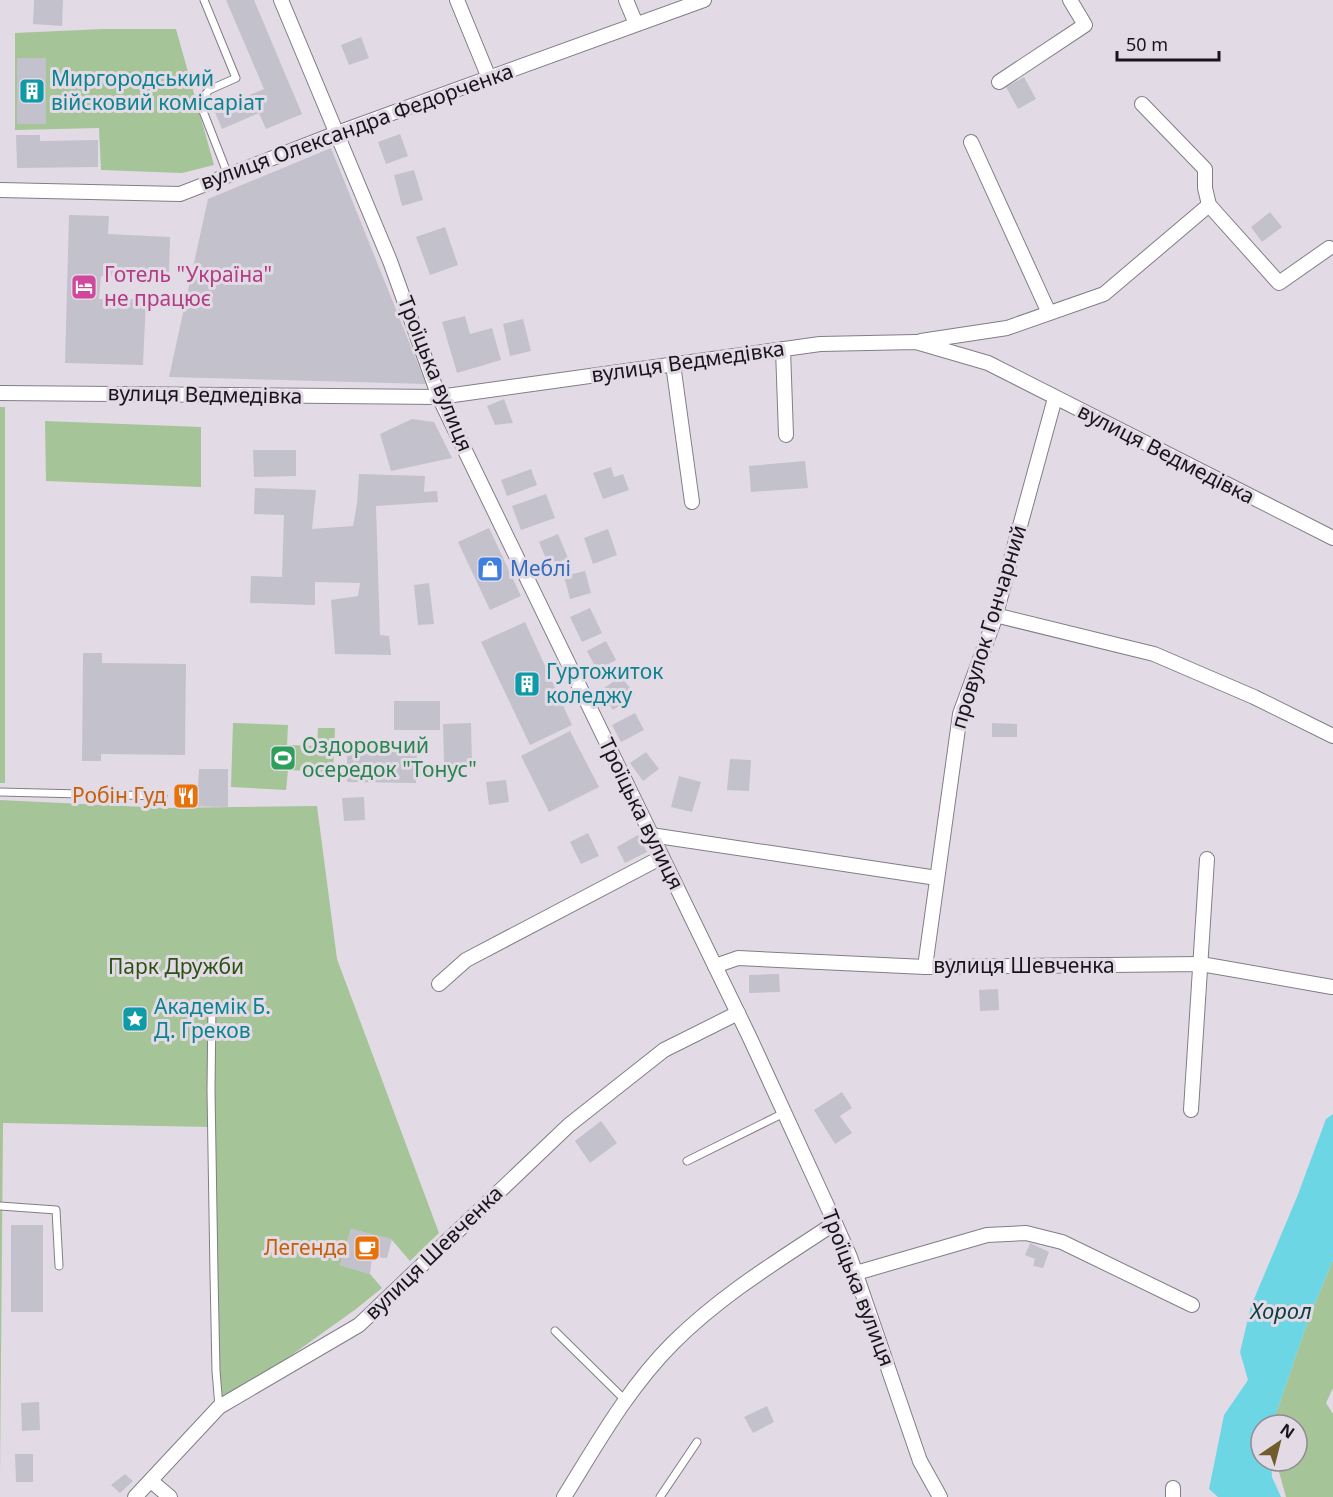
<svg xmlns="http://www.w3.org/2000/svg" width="1333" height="1497" viewBox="0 0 1333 1497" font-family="'Noto Sans',sans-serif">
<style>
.green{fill:#a5c497}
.water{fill:#6cd6e5}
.building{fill:#c3c1cc}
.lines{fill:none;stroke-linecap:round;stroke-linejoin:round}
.lane-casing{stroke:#837d86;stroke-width:9}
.street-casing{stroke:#837d86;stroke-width:16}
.lane{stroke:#fff;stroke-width:7}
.street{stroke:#fff;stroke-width:14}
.labels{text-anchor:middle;stroke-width:6;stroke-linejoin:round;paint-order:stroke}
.culture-label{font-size:21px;fill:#0d838f;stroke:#e2dbe6;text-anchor:start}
.street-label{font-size:21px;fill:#18161a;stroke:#e2dbe6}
.hotel-label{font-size:21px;fill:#b23c85;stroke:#e2dbe6;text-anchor:start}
.shop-label{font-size:21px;fill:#366cbe;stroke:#e2dbe6;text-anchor:start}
.leisure-label{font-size:21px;fill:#27864d;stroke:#e2dbe6;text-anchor:start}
.food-label{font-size:21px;fill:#c56008;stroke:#e2dbe6;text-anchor:end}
.park-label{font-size:21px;fill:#2a5211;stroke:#e2dbe6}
.water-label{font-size:22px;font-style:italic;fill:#0b3e44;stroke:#e2dbe6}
</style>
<rect width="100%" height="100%" fill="#e2dbe6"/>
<g class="green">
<path d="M103,29h73l38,136 -32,8 -81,-3 -2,-42 -84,2v-97z"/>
<rect x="0" y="407" width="5" height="376"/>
<path d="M45,421l156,6v60l-155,-6z"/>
<path d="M233,723l55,2 -1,20 30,1 1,-18h17l-2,44 -45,-2 -2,20 -55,-3z"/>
<path d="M0,800l165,8 152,-2 20,153 102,274 -29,28 -19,-22 -40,-10 -11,36 30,9 12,14 -26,21 -137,98 -8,-280 -208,-4 -3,355z"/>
<path d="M1333,1260v128l-7,15 7,11v83h-47l-10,-36h21v-36h-25l38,-110z"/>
</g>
<path class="water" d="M1333,1114v146l-23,55 -38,110h-11v36h10l1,16 9,20h-63l-9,-8 15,-74 24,-35 -8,-28 11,-46 46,-109 29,-78z"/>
<g class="building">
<path d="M34,0h29l-1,26 -29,-2z"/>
<path d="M226,0h28l48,114 -36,15 -7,-16 -37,16 -8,-19 50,-21z"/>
<path d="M361,37l8,21 -20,7 -8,-20z"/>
<rect x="17" y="58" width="29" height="66"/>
<path d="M1024,77l12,22 -18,10 -12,-22z"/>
<path d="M400,134l8,22 -22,8 -8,-22z"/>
<path d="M16,135h24v6l58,-1v27l-81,1z"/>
<path d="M331,148l95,236 -257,-7 39,-178z"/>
<path d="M414,170l9,30 -21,6 -8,-31z"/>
<path d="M1270,212l12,15 -20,15 -11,-15z"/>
<path d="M69,215l40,1 -1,18 62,3 -1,37 -68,2 -2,23h47l-3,66 -78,-2z"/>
<path d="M445,227l13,38 -28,10 -14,-38z"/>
<path d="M465,316l5,18 22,-6 9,32 -44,13 -15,-51z"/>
<path d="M523,319l8,32 -21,5 -7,-32z"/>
<path d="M504,399l9,24 -18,2 -8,-19z"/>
<path d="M412,419l22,3 18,36 -61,13 -11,-37z"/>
<path d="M253,450h43v26l-42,1z"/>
<path d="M805,461l3,27 -57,4 -2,-26z"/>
<path d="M611,467l3,10 9,-3 6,16 -26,9 -10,-26z"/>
<path d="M531,469l6,16 -30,11 -6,-16z"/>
<path d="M359,474l66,2 -1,16 13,-1 1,11 -62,4 4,129 9,1 2,19 -56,-1 -4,-54 27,-4 2,-13 -45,-1v23l-65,-2 1,-27 31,1 2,-62 -30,-1 1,-26 61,2 -4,39 41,-3 4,-22z"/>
<path d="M546,494l9,24 -34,12 -9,-24z"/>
<path d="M489,528l32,68 -31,14 -32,-68z"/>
<path d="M608,529l9,26 -24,9 -9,-26z"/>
<path d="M558,534l10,24 -19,8 -10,-24z"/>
<path d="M585,571l6,22 -21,6 -6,-23z"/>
<path d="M429,583l5,41 -16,1 -4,-40z"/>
<path d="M590,608l12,25 -20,9 -12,-25z"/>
<path d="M525,622l47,103 -42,20 -49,-103z"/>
<path d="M606,641l10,19 -19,10 -10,-19z"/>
<path d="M83,653h19v10l84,1 -1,91 -84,-1v7h-19z"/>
<path d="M621,676l14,19 -22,15 -13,-19z"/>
<rect x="394" y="701" width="46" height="29"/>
<path d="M635,713l9,17 -23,12 -9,-17z"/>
<path d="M471,723l1,41h-28l-1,-40z"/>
<path d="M992,723l25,1v13h-25z"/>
<path d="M570,731l29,56 -50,25 -28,-56z"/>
<path d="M347,751l70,1 -1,31 -69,-1z"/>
<path d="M646,752l13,17 -16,12 -13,-18z"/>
<path d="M730,759l21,1 -2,31 -22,-1z"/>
<path d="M199,769h29v38l-50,-1v-21h20z"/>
<path d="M679,776l22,6 -9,30 -21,-5z"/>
<path d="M506,780l3,22 -20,3 -3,-23z"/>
<path d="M364,797l1,23 -21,1 -2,-23z"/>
<path d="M588,833l11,23 -18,8 -11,-22z"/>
<path d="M638,835l9,17 -22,11 -8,-16z"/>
<path d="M779,974l1,18 -31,1v-18z"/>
<path d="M998,989l1,21 -19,1 -1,-21z"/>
<path d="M842,1092l10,16 -12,8 12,17 -17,11 -21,-34z"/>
<path d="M601,1121l16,22 -27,20 -15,-22z"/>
<rect x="11" y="1225" width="32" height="87"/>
<path d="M351,1229l41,10 -5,19 -15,-1 -2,17 -30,-9z"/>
<path d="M1030,1243l19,9 -6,16 -10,-2 2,-7 -10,-4z"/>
<path d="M39,1402l1,28 -18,1 -1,-28z"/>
<path d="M767,1406l7,16 -21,11 -9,-16z"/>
<path d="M15,1454h18v28h-17z"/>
<path d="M125,1474l8,7 -13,12 -9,-8z"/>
</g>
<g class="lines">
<defs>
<g id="lane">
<path d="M204,0l32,78 -27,12 -5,6 -1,15 25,64"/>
<path d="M0,792l163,4"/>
<path d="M212,1006l-1,84 3,184 2,97 3,36"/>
<path d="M687,1161l97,-48"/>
<path d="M0,1206l56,4 3,56"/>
<path d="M555,1331l70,69"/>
<path d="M660,1497l37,-55"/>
</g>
<g id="street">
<path d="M281,0l109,261 49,136 310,639 86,187 15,34 70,204 20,36"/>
<path d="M457,0l32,78"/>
<path d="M626,0l10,24"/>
<path d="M999,82l86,-57 -15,-25"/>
<path d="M1142,104l63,65v19l4,17"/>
<path d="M971,142l78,171"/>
<path d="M0,190l180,4 157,-61 367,-133"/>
<path d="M921,341l86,-13 97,-34 105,-89 70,78 50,-35"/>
<path d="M783,349l3,86"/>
<path d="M673,364l19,138"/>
<path d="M0,393l439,4 381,-53 96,-2 72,21 345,175"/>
<path d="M995,615l159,39 100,43 79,39"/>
<path d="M651,835l286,43"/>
<path d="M715,966l23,-8 187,9 276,-3 131,23"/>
<path d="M925,967l35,-253 34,-93 61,-223"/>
<path d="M439,984l27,-24 196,-103"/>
<path d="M1191,1110l16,-251"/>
<path d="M856,1273l131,-38 39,-2 36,9 130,63"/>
<path d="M151,1481l19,16"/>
<path d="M1173,1488v9"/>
<path d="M135,1497l84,-90 140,-82 210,-200 95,-75 74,-37"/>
<path d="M564,1497c33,-53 64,-109 109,-154 48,-48 106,-83 162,-120"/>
</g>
</defs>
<use href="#lane" class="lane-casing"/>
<use href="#street" class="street-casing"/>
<use href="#lane" class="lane"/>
<use href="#street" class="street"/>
</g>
<defs>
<symbol id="building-square" viewBox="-11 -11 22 22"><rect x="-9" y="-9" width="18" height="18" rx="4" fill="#0f9aa8" stroke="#e2dbe6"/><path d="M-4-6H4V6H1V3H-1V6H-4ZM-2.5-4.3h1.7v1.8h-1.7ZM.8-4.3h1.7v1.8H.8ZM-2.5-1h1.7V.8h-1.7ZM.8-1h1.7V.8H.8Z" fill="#fff"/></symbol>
<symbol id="hotel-square" viewBox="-11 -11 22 22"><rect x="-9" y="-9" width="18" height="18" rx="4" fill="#d1479c" stroke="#e2dbe6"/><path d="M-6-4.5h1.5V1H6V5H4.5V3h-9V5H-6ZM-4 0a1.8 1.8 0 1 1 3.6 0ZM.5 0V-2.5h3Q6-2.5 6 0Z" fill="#fff"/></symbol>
<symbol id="shop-square" viewBox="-11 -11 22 22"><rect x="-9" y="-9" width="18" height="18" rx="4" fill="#3f7fe0" stroke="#e2dbe6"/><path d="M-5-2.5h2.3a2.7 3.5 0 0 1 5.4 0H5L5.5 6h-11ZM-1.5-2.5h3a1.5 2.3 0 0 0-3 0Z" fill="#fff"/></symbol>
<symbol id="stadium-square" viewBox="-11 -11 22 22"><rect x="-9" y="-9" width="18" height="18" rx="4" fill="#2e9e5b" stroke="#e2dbe6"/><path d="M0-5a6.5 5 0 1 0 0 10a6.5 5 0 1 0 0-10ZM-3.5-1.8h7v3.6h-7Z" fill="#fff"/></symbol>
<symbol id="restaurant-square" viewBox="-11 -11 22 22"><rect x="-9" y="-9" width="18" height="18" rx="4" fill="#e8710a" stroke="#e2dbe6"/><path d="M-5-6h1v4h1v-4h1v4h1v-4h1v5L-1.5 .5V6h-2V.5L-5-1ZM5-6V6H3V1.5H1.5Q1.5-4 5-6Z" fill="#fff"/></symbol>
<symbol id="sight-square" viewBox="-11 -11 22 22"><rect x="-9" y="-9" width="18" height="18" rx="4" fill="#0f9aa8" stroke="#e2dbe6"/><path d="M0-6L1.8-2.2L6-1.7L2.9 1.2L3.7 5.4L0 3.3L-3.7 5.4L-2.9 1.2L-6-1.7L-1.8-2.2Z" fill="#fff"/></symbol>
<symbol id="cafe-square" viewBox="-11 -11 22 22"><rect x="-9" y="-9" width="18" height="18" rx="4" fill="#e8710a" stroke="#e2dbe6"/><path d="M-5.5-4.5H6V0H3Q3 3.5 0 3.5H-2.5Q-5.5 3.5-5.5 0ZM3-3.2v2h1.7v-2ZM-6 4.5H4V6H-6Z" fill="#fff"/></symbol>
</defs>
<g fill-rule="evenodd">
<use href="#building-square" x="17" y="76" width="30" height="30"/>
<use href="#hotel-square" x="69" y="272" width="30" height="30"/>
<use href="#shop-square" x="475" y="554" width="30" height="30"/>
<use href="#building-square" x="512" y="669" width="30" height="30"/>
<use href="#stadium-square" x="268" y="743" width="30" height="30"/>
<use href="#restaurant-square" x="171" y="781" width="30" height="30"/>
<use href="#sight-square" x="120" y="1004" width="30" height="30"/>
<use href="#cafe-square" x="352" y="1233" width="30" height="30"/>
</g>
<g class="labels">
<g class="culture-label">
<text x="51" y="86">Миргородський<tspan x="51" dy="24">війсковий комісаріат</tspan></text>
<text x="546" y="679">Гуртожиток<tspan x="546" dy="24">коледжу</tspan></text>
<text x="154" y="1014">Академік Б.<tspan x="154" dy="24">Д. Греков</tspan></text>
</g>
<g class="street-label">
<text transform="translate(357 127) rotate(-20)" y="7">вулиця Олександра Федорченка</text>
<text transform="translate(688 362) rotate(-8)" y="7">вулиця Ведмедівка</text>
<text transform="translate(435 374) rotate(68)" y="7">Троїцька вулиця</text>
<text transform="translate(205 395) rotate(1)" y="7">вулиця Ведмедівка</text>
<text transform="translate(1166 454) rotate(27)" y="7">вулиця Ведмедівка</text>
<text transform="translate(989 627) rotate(-73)" y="7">провулок Гончарний</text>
<text transform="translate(641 814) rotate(64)" y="7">Троїцька вулиця</text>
<text x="1024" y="973">вулиця Шевченка</text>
<text transform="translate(434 1253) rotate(-44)" y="7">вулиця Шевченка</text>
<text transform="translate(858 1288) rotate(69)" y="7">Троїцька вулиця</text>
</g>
<g class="hotel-label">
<text x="104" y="282">Готель "Україна"<tspan x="104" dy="24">не працює</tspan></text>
</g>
<g class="shop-label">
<text x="510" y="576">Меблі</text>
</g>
<g class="leisure-label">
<text x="302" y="753">Оздоровчий<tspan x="302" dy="24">осередок "Тонус"</tspan></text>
</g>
<g class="food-label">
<text x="166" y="803">Робін Гуд</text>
<text x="348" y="1255">Легенда</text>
</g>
<g class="park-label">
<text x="176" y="974">Парк Дружби</text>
</g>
<g class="water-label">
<text x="1281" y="1319">Хорол</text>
</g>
</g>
<g transform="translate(1279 1443) rotate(35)"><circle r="28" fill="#e2dbe6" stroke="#918c94" stroke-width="1.5"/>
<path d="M0-4.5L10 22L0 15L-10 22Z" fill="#6f5d2b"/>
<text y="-9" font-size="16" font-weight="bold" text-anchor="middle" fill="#18161a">N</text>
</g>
<path d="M1117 51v9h102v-9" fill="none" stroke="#18161a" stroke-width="3"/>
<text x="1126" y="51" font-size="18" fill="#18161a" stroke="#e2dbe6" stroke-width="4.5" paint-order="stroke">50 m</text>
</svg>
